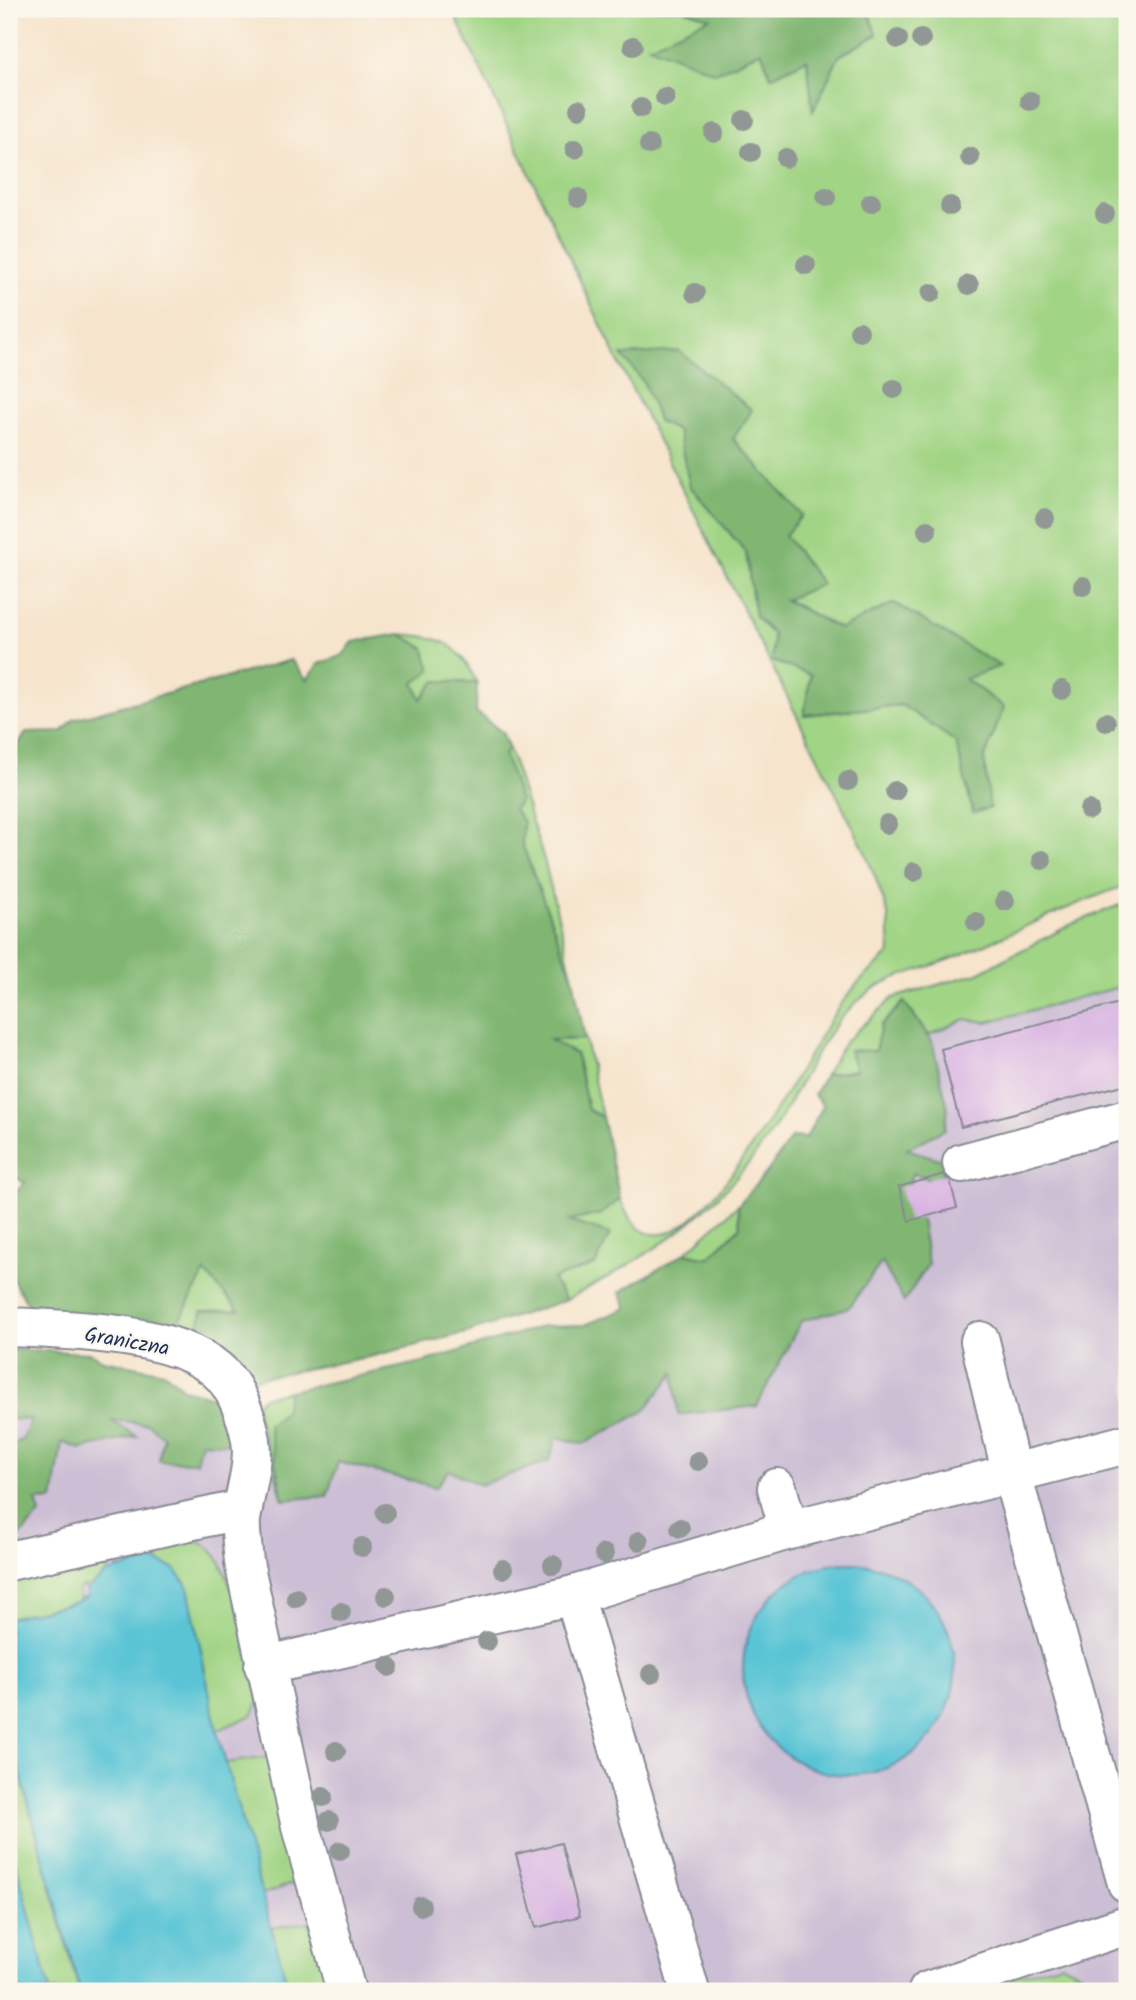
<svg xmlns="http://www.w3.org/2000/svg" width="1136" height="2000" viewBox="0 0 1136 2000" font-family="Kalam,sans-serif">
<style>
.industrial{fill:#ccbed4}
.green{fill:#a1d485;stroke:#5e8272;stroke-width:2;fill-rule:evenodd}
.forest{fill:#80b672;stroke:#4e7268;stroke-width:2}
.water{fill:#5ac4d5;stroke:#3a7a9a;stroke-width:2}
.building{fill:#d8b3e2}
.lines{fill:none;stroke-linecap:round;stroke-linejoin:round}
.minor-casing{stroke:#888a95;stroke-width:42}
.minor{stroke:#fff;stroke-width:38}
.tree{fill:#909795}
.labels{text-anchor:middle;stroke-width:5;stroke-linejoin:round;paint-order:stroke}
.street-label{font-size:21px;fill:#1b2f5e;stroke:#fbf7ec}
</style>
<rect width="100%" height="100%" fill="#fbf7ec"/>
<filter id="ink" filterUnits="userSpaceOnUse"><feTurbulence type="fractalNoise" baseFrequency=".0143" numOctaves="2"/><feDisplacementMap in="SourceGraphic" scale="14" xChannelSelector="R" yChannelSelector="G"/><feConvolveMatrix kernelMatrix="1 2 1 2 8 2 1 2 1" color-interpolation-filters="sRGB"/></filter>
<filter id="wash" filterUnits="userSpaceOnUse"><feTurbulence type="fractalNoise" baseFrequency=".00686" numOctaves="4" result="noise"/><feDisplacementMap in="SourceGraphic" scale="28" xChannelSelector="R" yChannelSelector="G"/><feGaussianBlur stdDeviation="1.57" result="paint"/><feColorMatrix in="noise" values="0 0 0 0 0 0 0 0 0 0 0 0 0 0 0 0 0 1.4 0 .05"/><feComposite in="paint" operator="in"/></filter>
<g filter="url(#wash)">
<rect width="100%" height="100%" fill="#f6e4cc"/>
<path class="industrial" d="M1127,985v1006h-1118v-610l146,16 73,49 381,-87 320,-324 36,-16 22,3z"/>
<g class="green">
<path d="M452,9h231l28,9 -61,28 111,4 46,9 6,51 26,-54 38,-21 -10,-26h260v876c-59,20 -114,48 -171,72 -31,13 -65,17 -92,39 -46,36 -62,93 -95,140 -56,81 -117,118 -203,164l-14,-21 43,-14 15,-31 -43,-13 34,-7 19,-15c8,18 18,38 41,35 56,-6 147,-182 179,-229l17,-21 33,-31 -2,-39 -12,-35 -13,-32 -245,-486zM623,355l110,84 69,76 -17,20 37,49 -37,15 55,30 159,36 -34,14 39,28 -20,52 5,49 -16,5 -17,-71 -54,-37 -98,10 7,-40 -56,-59 -9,-64 -56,-66 -12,-55 -19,-9 -15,-39z"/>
<path d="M400,634c44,3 57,8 77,49l-41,-2 -15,18 -8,-16 11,-35z"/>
<path d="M509,749l36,114 28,115 -51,-134 1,-22 -9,-13 -10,-55z"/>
<path d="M1127,902v83l-140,37 -22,-3 -36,16 -25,-33 -23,23 -6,27 -19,18 -31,5 19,-32 49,-45 85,-25 94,-49z"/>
<path d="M585,1039l17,78 -14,-7 -12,-56 -28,-14z"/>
<path d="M738,1205l2,22 -32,31 -23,-5z"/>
<path d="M204,1272l36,38 -43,27 -23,-7z"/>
<path d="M289,1391l-5,21 -16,13 15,75 -27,-89 1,-8 6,-6z"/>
<path d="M159,1539c17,0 38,-3 52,10 24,23 39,118 48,153l-7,13 -35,16 -29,-144 -14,-19 -23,-9 -3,-16 -9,2 2,18 -3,-18 -11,2 2,19 -3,-18 -10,2 2,20 -4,-20 -10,3 3,20 -21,17 -1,-4 -7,3 2,10 -3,3 -68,16v-45z"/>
<path d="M9,1733l70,258h-30l-40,-149z"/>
<path d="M268,1757l30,125 -38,13 -35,-132z"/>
<path d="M309,1922l24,69h-44l-19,-63z"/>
<path d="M1061,1963l55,28h-153z"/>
</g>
<g class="forest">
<path d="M683,9h184l10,26 -38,21 -26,55 -6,-52 -36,18 -10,-26 -45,22 -67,-27 61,-28z"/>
<path d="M679,351l73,59 -19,29 69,76 -17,20 37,49 -37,16 55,29 54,-26 106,63 -35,13 39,28 -20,52 6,49 -17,5 -17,-71 -54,-37 -98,10 7,-40 -39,-14 1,-27 -18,-18 -9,-64 -56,-66 -12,-55 -19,-9 -15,-39 -22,-28z"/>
<path d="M400,634l24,14 7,22 -17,13 7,16 15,-18 41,2 -1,29 26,20 7,17 -5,5 16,47 -6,8 9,13 -1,22 51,134 12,61 -35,1 26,14 12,56 14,7 18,82 -19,15 -32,7 41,13 -15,31 -43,14 14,21 -97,32 -96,24 -119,23 -8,-2c-18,-27 -17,-29 -49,-40l5,-26 37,-1 -34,-38 -31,58 -141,-18 -24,-38v-74l16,-18 -16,-6v-418l17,-25 36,-1 12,-13 217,-59 16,20 11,-16 25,-9 10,-13z"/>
<path d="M904,1002l28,39 16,68 -3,20 -38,20 42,13 -10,20 -27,-9 -5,20 12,13 9,58 -24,38 -22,-40 -34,46 -47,13 -44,85 -79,9 -4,-42 -31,39 -60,32 -26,-7 -8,24 -69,24 -31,-15 -13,17 -98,-25 -11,34 -44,4 -15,-75 16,-13 5,-21 134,-29 121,-36 41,-1 42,-17 -7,-16 65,-39 23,5 32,-31 -2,-22 29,-33 25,-35 14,1 17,-32 -9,-11 11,-20 31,-5 -7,-20 26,1 6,-26z"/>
<path d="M9,1349l82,4 12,7 61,12 20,17 30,8 23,47 -36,-2 -5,20 -37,-1 4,-24 -15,-13 -38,-4 27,16 -56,13 -19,-7 -9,58 -17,1 4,13 -31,34v-102l14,-7 8,-20h-18l-4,4z"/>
</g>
<g class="water">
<path d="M151,1559l23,9 14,19 29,144 72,260h-209l-71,-259v-114l68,-16 11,-6 -2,-6 21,-17z"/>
<circle cx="849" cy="1669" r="106"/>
<path d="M9,1837l41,154h-41z"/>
</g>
<g id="blocks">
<g class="building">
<path d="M1127,1001v83l-166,43 -20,-78z"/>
<path d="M944,1174l6,6 7,28 -48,13 -10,-34z"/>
<path d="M561,1843l19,73 -44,12 -20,-74z"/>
</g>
</g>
</g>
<g filter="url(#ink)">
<use href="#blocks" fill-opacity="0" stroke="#888a95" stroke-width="2"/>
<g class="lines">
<defs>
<g id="minor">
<path d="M962,1163l165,-44"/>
<path d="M9,1327c57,3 162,4 207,42 19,15 31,48 35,71 4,26 -7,54 -10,80 -1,14 2,28 3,42l57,265 45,164"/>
<path d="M980,1341l32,134 115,408"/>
<path d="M777,1488l12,42"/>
<path d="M9,1561l234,-52"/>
<path d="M574,1595l116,396"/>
<path d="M264,1666l310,-71 215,-65 338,-86"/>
<path d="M928,1991l199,-66"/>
</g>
</defs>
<use href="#minor" class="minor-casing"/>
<use href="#minor" class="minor"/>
</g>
<g class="tree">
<circle cx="898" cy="39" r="10"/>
<circle cx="921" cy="39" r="10"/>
<circle cx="633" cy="46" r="10"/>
<circle cx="665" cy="97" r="10"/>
<circle cx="1030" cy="101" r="10"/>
<circle cx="641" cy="108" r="10"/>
<circle cx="579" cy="109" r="10"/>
<circle cx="744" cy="120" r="10"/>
<circle cx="714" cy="133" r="10"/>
<circle cx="649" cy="145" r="10"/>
<circle cx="575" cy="149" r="10"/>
<circle cx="751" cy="152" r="10"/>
<circle cx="970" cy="157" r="10"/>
<circle cx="786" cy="158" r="10"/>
<circle cx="826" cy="197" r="10"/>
<circle cx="578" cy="198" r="10"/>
<circle cx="871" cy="203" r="10"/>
<circle cx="950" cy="206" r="10"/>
<circle cx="1105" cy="214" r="10"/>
<circle cx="806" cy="265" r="10"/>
<circle cx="969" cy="285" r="10"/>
<circle cx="695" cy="293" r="10"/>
<circle cx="931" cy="293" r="10"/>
<circle cx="859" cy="331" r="10"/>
<circle cx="894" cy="389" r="10"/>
<circle cx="1045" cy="518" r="10"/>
<circle cx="927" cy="530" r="10"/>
<circle cx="1083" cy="586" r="10"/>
<circle cx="1062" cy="690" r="10"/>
<circle cx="1106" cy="722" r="10"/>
<circle cx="848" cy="781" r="10"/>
<circle cx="895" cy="791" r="10"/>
<circle cx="1089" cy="810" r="10"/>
<circle cx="887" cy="824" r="10"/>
<circle cx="1042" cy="860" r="10"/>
<circle cx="914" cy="872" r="10"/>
<circle cx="1005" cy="901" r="10"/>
<circle cx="976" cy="922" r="10"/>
<circle cx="698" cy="1461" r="10"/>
<circle cx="385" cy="1513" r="10"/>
<circle cx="680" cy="1528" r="10"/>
<circle cx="639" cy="1541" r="10"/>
<circle cx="362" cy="1547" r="10"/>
<circle cx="604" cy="1554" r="10"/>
<circle cx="553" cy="1565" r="10"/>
<circle cx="503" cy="1569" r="10"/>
<circle cx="386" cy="1596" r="10"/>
<circle cx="296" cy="1598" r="10"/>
<circle cx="341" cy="1612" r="10"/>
<circle cx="487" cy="1641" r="10"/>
<circle cx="389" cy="1667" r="10"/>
<circle cx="651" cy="1674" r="10"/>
<circle cx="336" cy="1751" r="10"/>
<circle cx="323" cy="1797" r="10"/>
<circle cx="329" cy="1821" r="10"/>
<circle cx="340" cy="1851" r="10"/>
<circle cx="421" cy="1906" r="10"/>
</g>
</g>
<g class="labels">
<g class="street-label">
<text transform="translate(127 1341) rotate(10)" y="7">Graniczna</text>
</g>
</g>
<rect width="1136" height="2000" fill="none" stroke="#fbf7ec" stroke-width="35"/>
</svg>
